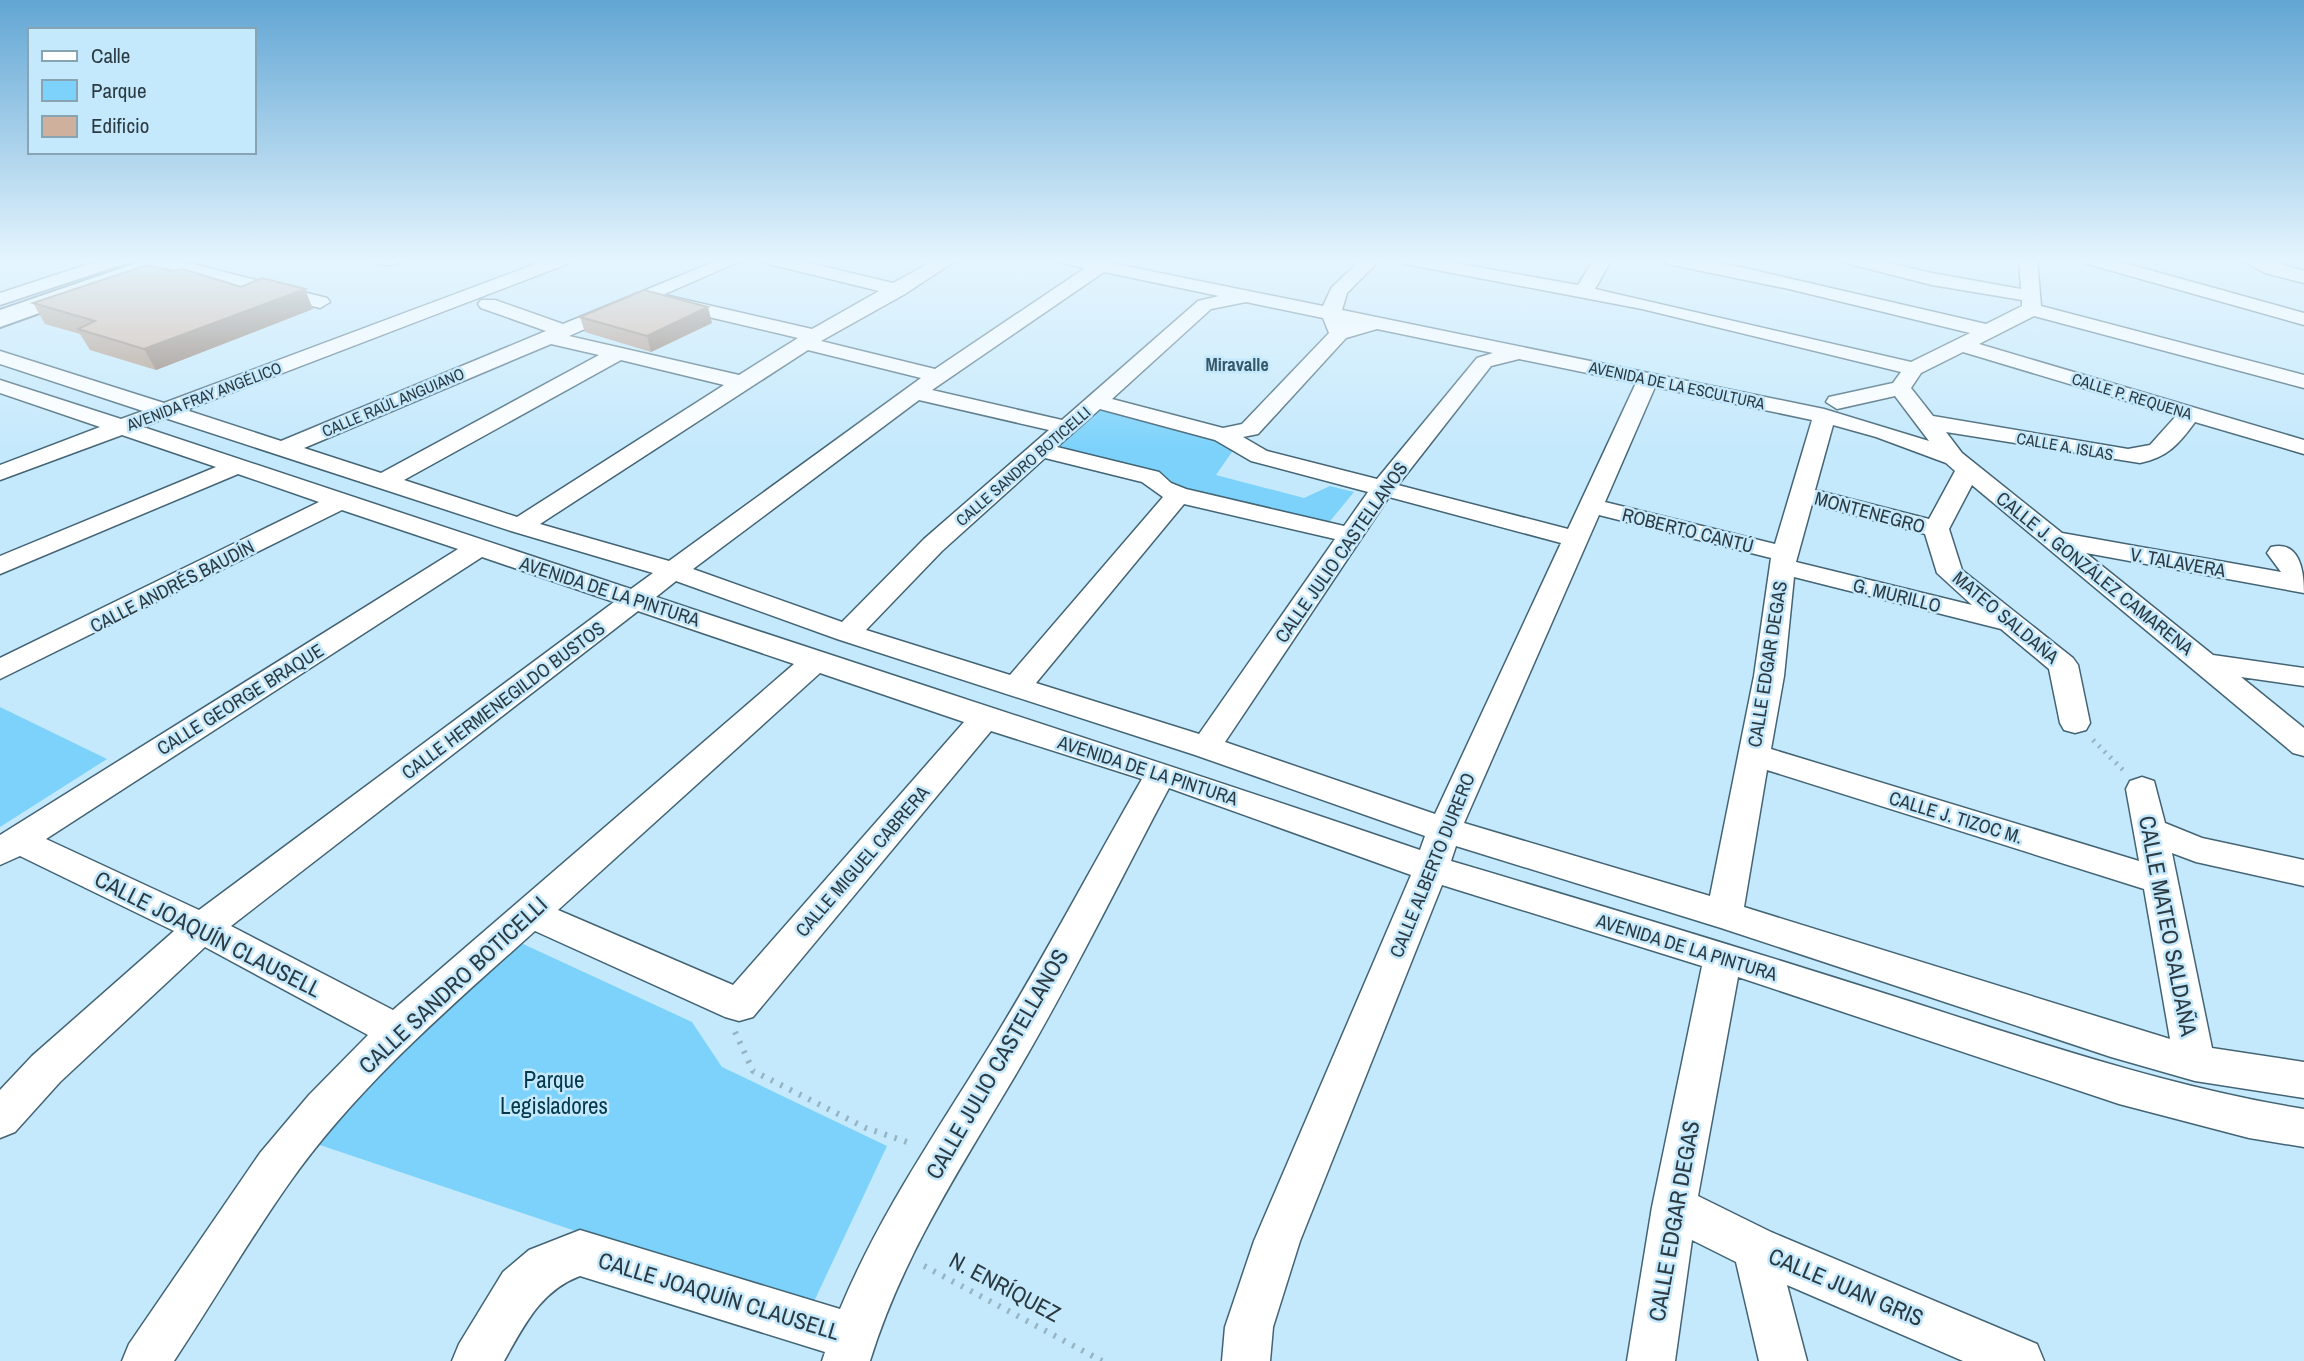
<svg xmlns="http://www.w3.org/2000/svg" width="2304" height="1361" viewBox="0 0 2304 1361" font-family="'Archivo Narrow',sans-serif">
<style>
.green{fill:#7cd2fb}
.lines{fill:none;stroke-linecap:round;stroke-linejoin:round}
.minor-casing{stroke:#436474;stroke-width:3}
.major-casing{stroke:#436474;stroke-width:4}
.path-far1{stroke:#97b4c3;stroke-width:5;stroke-dasharray:2 6;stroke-linecap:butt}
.path{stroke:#97b4c3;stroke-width:6;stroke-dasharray:2.5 8;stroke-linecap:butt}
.minor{fill:#fff;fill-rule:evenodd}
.major{fill:#fff;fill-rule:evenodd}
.wall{fill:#b29786}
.shaded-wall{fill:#917b6d}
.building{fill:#cfb09c;stroke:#917b6d;stroke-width:2}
.labels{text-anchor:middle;stroke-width:5;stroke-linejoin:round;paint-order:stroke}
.far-street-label{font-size:16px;fill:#2c3a41;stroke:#c5e9fc}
.far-neighbourhood-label{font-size:18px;font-weight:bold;fill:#375767;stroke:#c5e9fc}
.street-label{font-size:19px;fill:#2c3a41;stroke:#c5e9fc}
.near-street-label{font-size:23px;fill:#2c3a41;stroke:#c5e9fc}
.near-park-label{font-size:23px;fill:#04394d;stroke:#c5e9fc}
</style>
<rect width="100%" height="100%" fill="#c5e9fc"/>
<g class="green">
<path d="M1092,407l144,39 -20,29 88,23 26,-12 24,6 -28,34 -160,-39 -120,-40z"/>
<path d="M0,707l107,52 -107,68z"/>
<path d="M521,943l171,79 30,45 165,79 -77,164 -502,-169z"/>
</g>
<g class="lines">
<defs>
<g id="minor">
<path d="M104,259h26l-3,4 -127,42v-12z"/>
<path d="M154,259h19l154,39 3,4 -10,6 -165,-43z"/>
<path d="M372,259h31c-6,8 -25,8 -31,0z"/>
<path d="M549,259h24l-3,4 -384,147 95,31 265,-110 -65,-23 -3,-4 3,-4h14l68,24 158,-65h24l-176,77 170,39 59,-37 -136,-32 -3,-4 3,-4 7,-2 143,33 67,-38 -114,-28 -3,-4h30l101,24 44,-24h21l-53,35 -84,47 114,28 150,-101 -24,-5 -3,-4h33l232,47 9,-19 30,-28h19l-34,34 -5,17 482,99 105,32 -34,-45 -58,13 -11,-7 3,-5 64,-14 8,-11 -259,-63 -237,-45 -9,-5h36l146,26 16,-26h18l-17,30 316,73 59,-29 -181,-44 -121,-25 -9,-5h38l52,10 237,55 36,-18v-6l-90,-15 -86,-22 -3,-4h29l60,14 89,16 -2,-30h18l4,47 263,69v13l-270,-72 -55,28 325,96v14l-109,-32c-16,22 -27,35 -55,41l-194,-31 16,21 100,80 219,39 -14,-19 4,-6c29,-7 33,24 33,46l-218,-40 127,102 91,13v18l-63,-9 63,51v28l-11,-3 -321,-268 -23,44 13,41 111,88 5,7 12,58 -4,7 -11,3 -11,-3 -4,-7 -11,-54 -48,-40 -207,-52 -10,99 -13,73 368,112 -13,-72 4,-8 12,-4 12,4 11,42 37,15 102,22v26l-108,-24 -24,-9 40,195 92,14v36l-109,-17 -84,-24 -390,-129 -265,-82 -5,15c149,44 297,89 445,136 135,43 268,89 408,112v38l-55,-9 -130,-34 -381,-127 -40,219 73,36 266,112 7,17h-81l-176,-76 20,76h-48l-23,-99 -44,-22 -17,121h-48l25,-154 50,-241 -260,-81 -142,356 -27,86 -3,34h-48l3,-34 29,-86 157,-366 -242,-87c-50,94 -96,189 -150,281 -56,95 -116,185 -149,292h-48l3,-9 -245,-76c-40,15 -56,50 -76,85h-52l7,-17 44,-72 26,-22 51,-20 260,79c40,-96 98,-179 152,-267 53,-86 100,-176 150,-263l-151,-48 -238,286 -14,4 -14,-4 -190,-86c-87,78 -177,155 -245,251 -41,58 -77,120 -116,179h-52l7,-17 131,-191 49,-58 59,-60 -163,-88 -145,135 -45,50 -15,6v-48l32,-34 142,-125 -154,-75 -20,9v-30l458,-286 -116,-39 -342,169v-21l319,-156 -81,-28 -238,100v-18l216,-89 -94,-32 -122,45v-15l100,-38 -100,-34v-13l121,39 22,-8 -143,-47v-13l164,52zM1104,272l115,24 -21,5 -136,119 -130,-30zM1246,302l77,16 6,15 -87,91 -19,4 -111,-29 99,-90zM1377,329l116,24 -16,5 -100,121 -110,-28 -24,-14 15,-3 88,-96zM551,344l48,11 -218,118 -77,-25zM808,350l113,28 -252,183 -129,-37zM1963,352l213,64 -26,29 -22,4 -195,-33 -22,-28 10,-15zM1519,359l117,24 -68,146 -170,-44 93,-119zM621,360l103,25 -207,132 -113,-37zM1655,387l157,33 -37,124 -170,-42zM919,400l130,30 -125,109 -82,83 -149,-53zM1100,409l115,31 36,21 117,31 -24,34 -158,-37 -15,-6 -12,-11 -102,-25zM165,418l346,113 142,42 -22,16 -488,-162zM1833,425l43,12 70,26 9,8 -26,48 -114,-29zM1045,458l97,24 21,15 -153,178 -144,-45 76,-79zM1389,497l172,46 -126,271 -210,-72zM1184,504l151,35 -136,195 -163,-51zM1812,504l113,30 12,39 35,32 -176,-43zM1599,515l172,43 -17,118 -44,220 -246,-73zM482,557l132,45 -415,308 -153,-71zM676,581l161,58 358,116 230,81 -5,14c-254,-87 -510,-168 -764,-253zM638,611l156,53 -401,346 -162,-84zM820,673l144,49 -231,263 -175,-75zM1767,770l377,119 26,150 -426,-132z"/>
<path d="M2081,259h29l194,54v12l-220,-62z"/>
<path d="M2241,259h23l40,12v12l-39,-10z"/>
</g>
<path id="major" d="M148,259h33l-4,5 -177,63v-17z"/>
</defs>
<use href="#minor" class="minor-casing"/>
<use href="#major" class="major-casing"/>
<path class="path-far1" d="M2093,740l31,31"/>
<g class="path">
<path d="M735,1032l18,39 113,57 47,16"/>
<path d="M924,1266l178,95"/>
</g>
<use href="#minor" class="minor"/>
<use href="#major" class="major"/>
</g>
<g class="wall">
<path d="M172,271l69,16 72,22 -157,61 -66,-20 -10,-16 -35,-10 -12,-21z"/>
<path d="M580,317l132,6 -61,29 -66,-20z"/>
</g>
<g class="shaded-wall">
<path d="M305,289l8,20 -157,61 -12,-21z"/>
<path d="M708,307l4,16 -61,29 -4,-16z"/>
</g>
<g class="building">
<path d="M147,265l25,6 11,-2 58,18 21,-9 43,11 -161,60 -66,-20 17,-8 -62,-18z"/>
<path d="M644,290l64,17 -61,29 -67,-19z"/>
</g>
<linearGradient id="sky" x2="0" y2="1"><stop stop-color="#62a6d4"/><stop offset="0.58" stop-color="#e5f5fe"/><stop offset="1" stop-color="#e5f5fe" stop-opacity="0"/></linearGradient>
<rect width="2304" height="449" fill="url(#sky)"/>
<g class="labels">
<g class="far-street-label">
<text transform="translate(1677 385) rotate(12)" y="6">AVENIDA DE LA ESCULTURA</text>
<text transform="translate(204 396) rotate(-21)" y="6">AVENIDA FRAY ANGÉLICO</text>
<text transform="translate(2132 396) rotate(17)" y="6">CALLE P. REQUENA</text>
<text transform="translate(393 402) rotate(-23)" y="6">CALLE RAÚL ANGUIANO</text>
<text transform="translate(2065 446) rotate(10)" y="6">CALLE A. ISLAS</text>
<text transform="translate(1023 466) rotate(-41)" y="6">CALLE SANDRO BOTICELLI</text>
</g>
<g class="far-neighbourhood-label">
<text x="1237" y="371">Miravalle</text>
</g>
<g class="street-label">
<text transform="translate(1870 512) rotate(15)" y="7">MONTENEGRO</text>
<text transform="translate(1688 530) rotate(14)" y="7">ROBERTO CANTÚ</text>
<text transform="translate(1341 552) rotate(-55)" y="7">CALLE JULIO CASTELLANOS</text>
<text transform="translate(2178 562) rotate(10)" y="7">V. TALAVERA</text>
<text transform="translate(2095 573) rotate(39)" y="7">CALLE J. GONZÁLEZ CAMARENA</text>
<text transform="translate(172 586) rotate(-27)" y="7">CALLE ANDRÉS BAUDÍN</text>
<text transform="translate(610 591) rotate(18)" y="7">AVENIDA DE LA PINTURA</text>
<text transform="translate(1897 595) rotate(14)" y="7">G. MURILLO</text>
<text transform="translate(2006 617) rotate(40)" y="7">MATEO SALDAÑA</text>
<text transform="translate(1767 664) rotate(-81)" y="7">CALLE EDGAR DEGAS</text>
<text transform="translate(240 699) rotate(-32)" y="7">CALLE GEORGE BRAQUE</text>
<text transform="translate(503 700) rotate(-37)" y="7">CALLE HERMENEGILDO BUSTOS</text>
<text transform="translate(1148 770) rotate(18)" y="7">AVENIDA DE LA PINTURA</text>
<text transform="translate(1956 817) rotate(17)" y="7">CALLE J. TIZOC M.</text>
<text transform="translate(862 861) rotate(-49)" y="7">CALLE MIGUEL CABRERA</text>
<text transform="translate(1432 865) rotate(-68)" y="7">CALLE ALBERTO DURERO</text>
<text transform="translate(1687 947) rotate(17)" y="7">AVENIDA DE LA PINTURA</text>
</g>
<g class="near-street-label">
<text transform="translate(2168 926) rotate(79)" y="8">CALLE MATEO SALDAÑA</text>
<text transform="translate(208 934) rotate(27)" y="8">CALLE JOAQUÍN CLAUSELL</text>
<text transform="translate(453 985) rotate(-43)" y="8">CALLE SANDRO BOTICELLI</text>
<text transform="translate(997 1064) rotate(-60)" y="8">CALLE JULIO CASTELLANOS</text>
<text transform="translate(1674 1221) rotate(-80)" y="8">CALLE EDGAR DEGAS</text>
<text transform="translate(1005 1287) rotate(28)" y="8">N. ENRÍQUEZ</text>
<text transform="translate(1846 1287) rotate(23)" y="8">CALLE JUAN GRIS</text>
<text transform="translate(719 1296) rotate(17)" y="8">CALLE JOAQUÍN CLAUSELL</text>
</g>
<g class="near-park-label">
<text x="554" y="1088">Parque<tspan x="554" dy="26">Legisladores</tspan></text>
</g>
</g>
<rect x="28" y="28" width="228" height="126" fill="#c5e9fc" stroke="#88a3b1" stroke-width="2"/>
<rect x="42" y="51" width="35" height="10" fill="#ffffff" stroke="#88a3b1" stroke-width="2"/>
<text x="91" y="63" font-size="21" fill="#2c3a41">Calle</text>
<rect x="42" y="80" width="35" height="21" fill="#7cd2fb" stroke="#88a3b1" stroke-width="2"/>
<text x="91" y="98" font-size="21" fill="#2c3a41">Parque</text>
<rect x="42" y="116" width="35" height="21" fill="#cfb09c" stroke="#88a3b1" stroke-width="2"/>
<text x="91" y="133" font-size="21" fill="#2c3a41">Edificio</text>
</svg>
